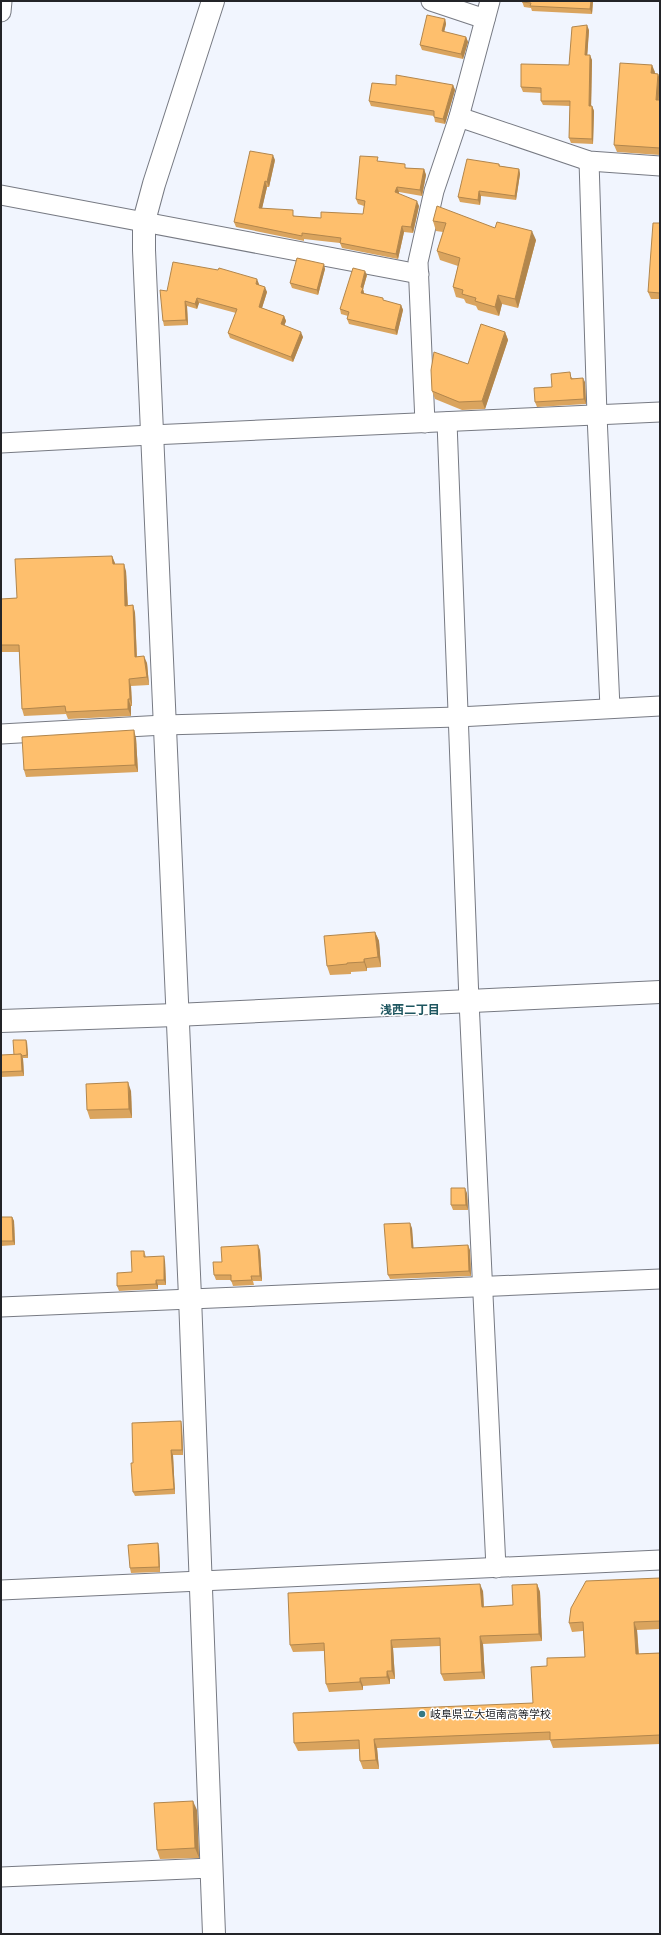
<svg xmlns="http://www.w3.org/2000/svg" width="661" height="1935" viewBox="0 0 661 1935" font-family="'Fira Sans Condensed','Noto Sans JP',sans-serif">
<style>
.lines{fill:none;stroke-linecap:round;stroke-linejoin:round}
.minor-casing{stroke:#777a83;stroke-width:21}
.tertiary-casing{stroke:#777a83;stroke-width:24}
.minor{stroke:#fff;stroke-width:19}
.tertiary{stroke:#fff;stroke-width:22}
.wall{fill:#daa45e}
.shaded-wall{fill:#b2864c}
.building{fill:#febf6d;stroke:#b2864c}
.poi-dot{fill:#337985;stroke:#fff;stroke-width:1.5}
.labels{text-anchor:middle;stroke-width:3;stroke-linejoin:round;paint-order:stroke}
.poi-label{font-size:11px;fill:#232428;stroke:#fff;text-anchor:start}
.neighbourhood-label{font-size:12px;font-weight:bold;fill:#1e5660;stroke:#fff}
</style>
<rect width="100%" height="100%" fill="#f1f5fe"/>
<g class="lines">
<defs>
<g id="minor">
<path d="M431,1l54,18"/>
<path d="M1,12l1,-11"/>
<path d="M459,117l130,44 71,5"/>
<path d="M589,161l8,254 13,293"/>
<path d="M1,195l418,79"/>
<path d="M447,422l22,579 27,567"/>
<path d="M425,423l-7,-161 16,-71 25,-74 31,-116"/>
<path d="M1,443l150,-8 509,-23"/>
<path d="M1,734l163,-9 294,-8 202,-11"/>
<path d="M1,1307l659,-28"/>
<path d="M1,1590l659,-30"/>
<path d="M1,1877l210,-9"/>
</g>
<g id="tertiary">
<path d="M213,1l-59,183 -10,37v29l46,1047 24,637"/>
<path d="M1,1021l175,-6 484,-23"/>
</g>
</defs>
<use href="#minor" class="minor-casing"/>
<use href="#tertiary" class="tertiary-casing"/>
<use href="#minor" class="minor"/>
<use href="#tertiary" class="tertiary"/>
</g>
<g class="wall">
<path d="M516,1h77l-1,13 -60,-3 -1,-3 -7,-1 -2,-6z"/>
<path d="M445,19l1,5 -2,8 22,5 2,5 -5,17 -41,-9 -2,-5z"/>
<path d="M589,30l-2,25 5,5 -1,46h1l2,5 -1,33 -22,-1 -2,-5 1,-32 -27,-1 -2,-4v-8l-18,-1 -2,-5 48,-22z"/>
<path d="M652,65l2,9h4l2,6 -1,20h1v55l-43,-3 -3,-7z"/>
<path d="M396,85h57l2,5 -10,34 -10,-2 -1,-6 -63,-10 -2,-5z"/>
<path d="M275,160l-6,27h-2l-5,21 33,8 26,2 42,-4 1,-8 -6,-2 -2,-5 23,-38 28,7 17,1 2,6 -4,21 -23,-4 -1,2 21,12 -6,27 -9,-1 -6,27 -56,-11 -2,-5 -36,-4v2l-68,-14 -2,-5z"/>
<path d="M499,164l1,2 19,3 1,5 -4,26 -35,-4 -1,9 -20,-3 -2,-5z"/>
<path d="M433,221l62,7 41,12 -18,68 -16,-4 -3,12 -21,-6 -2,-4 -10,-3 -2,-4 -8,-2 -3,-10 5,-21 -18,-6 -3,-9 6,-19 -7,-1z"/>
<path d="M660,223v76h-9l-3,-7z"/>
<path d="M325,269l-7,26 -26,-7 -2,-5z"/>
<path d="M367,275l-4,14 1,4 20,8 17,4 2,5 -6,25 -48,-11 -2,-5 1,-3 -7,-2 -1,-5z"/>
<path d="M259,284v1l8,7 -5,16 22,8 2,5 -2,5 19,11 -10,25 -63,-24 -2,-5 8,-20 -37,-10 -2,6 -10,-3 1,19 -24,1 -1,-5 4,-30z"/>
<path d="M505,332l3,8 -23,69 -23,1 -27,-11 -3,-8 36,-27z"/>
<path d="M572,377v1l13,4 1,22 -49,3 -2,-5 17,-15z"/>
<path d="M112,556l3,8 11,7 2,35 5,-1 2,8 2,44 10,6 2,22 -18,1 1,20h-1v10l-63,3 -2,-5 -42,2 -2,-7 -3,-57h-18v-53l16,-1z"/>
<path d="M136,738l2,34 -112,5 -2,-7z"/>
<path d="M375,932l4,9 2,26 -14,1v3l-16,1v2l-21,1 -3,-9z"/>
<path d="M27,1042l1,16h-5l1,18 -23,1v-22h13z"/>
<path d="M131,1091l1,27 -42,1 -3,-9z"/>
<path d="M467,1193l1,17h-15l-2,-5z"/>
<path d="M1,1217h11l2,4 1,24 -14,1z"/>
<path d="M412,1228l1,20 57,2 1,26 -81,3 -2,-4z"/>
<path d="M260,1250l2,31h-9l1,4 -21,1 -2,-6h-15l-2,-5 8,-13z"/>
<path d="M144,1251l2,6 19,4 1,24h-8v4l-39,2 -2,-5 15,-14z"/>
<path d="M182,1426l1,29h-10l2,39 -40,2 -2,-4v-29z"/>
<path d="M158,1544l1,4 1,24 -29,1 -1,-5z"/>
<path d="M660,1578v51l-23,1 2,24 21,-1v91l-107,4 -3,-8 -173,8 2,21h-16l-3,-8 -1,-12 -61,2 -4,-8 239,-40 14,-37 38,-9 -2,-26 -11,1 -3,-9z"/>
<path d="M537,1584l3,8 2,49 -59,3 2,35 -41,2 -3,-7 -1,-28 -47,2 2,31h-5v5l-27,2v4l-34,2 -3,-8 -2,-33 -31,1 -3,-7 193,-54 1,16 29,-2z"/>
<path d="M197,1810l2,48 -39,1 -3,-9z"/>
</g>
<g class="shaded-wall">
<path d="M591,1h2l-1,13 -2,-5z"/>
<path d="M445,19l1,5 -3,12 -1,-5z"/>
<path d="M587,25l2,5 -2,30 -2,-5z"/>
<path d="M466,37l2,5 -5,17 -2,-5z"/>
<path d="M590,55l2,5 -1,51 -2,-5z"/>
<path d="M652,65l3,7 -1,9 -3,-8z"/>
<path d="M658,74l2,6 -2,27 -2,-7z"/>
<path d="M453,85l2,5 -10,34 -2,-5z"/>
<path d="M592,106l2,5 -1,33 -1,-5z"/>
<path d="M273,155l2,5 -6,27 -2,-5z"/>
<path d="M424,169l2,6 -4,21 -2,-6z"/>
<path d="M519,169l1,5 -4,26 -1,-4z"/>
<path d="M265,181l2,6 -6,26 -2,-5z"/>
<path d="M397,187l2,5 -2,6 -2,-6z"/>
<path d="M479,191l2,5 -1,9 -2,-5z"/>
<path d="M417,201l2,5 -6,27 -2,-6z"/>
<path d="M402,226l2,6 -6,27 -2,-5z"/>
<path d="M532,231l4,9 -18,68 -3,-9z"/>
<path d="M324,264l1,5 -7,26 -1,-5z"/>
<path d="M365,271l2,4 -4,14 1,4 -1,5 -2,-5v-6z"/>
<path d="M257,279l2,5 -1,5 -2,-5z"/>
<path d="M265,287l2,5 -6,19 -2,-4z"/>
<path d="M498,295l4,9 -3,12 -4,-9z"/>
<path d="M197,298l2,5 -2,6 -2,-5z"/>
<path d="M185,301l2,5 1,19 -2,-5z"/>
<path d="M401,305l2,5 -6,25 -2,-5z"/>
<path d="M284,316l2,5 -3,8 -2,-5z"/>
<path d="M301,332l2,5 -10,25 -2,-5z"/>
<path d="M505,332l3,8 -23,69 -3,-8z"/>
<path d="M583,378l2,4 1,22 -2,-5z"/>
<path d="M112,556l3,7v8l-2,-7z"/>
<path d="M124,564l2,7 2,42 -3,-7z"/>
<path d="M133,605l2,8 2,51 -2,-7z"/>
<path d="M144,656l3,7 2,22 -2,-8z"/>
<path d="M129,679l2,7 1,20 -2,-7z"/>
<path d="M128,699l3,7v10l-3,-7z"/>
<path d="M134,730l2,8 2,34 -3,-7z"/>
<path d="M375,932l4,9 2,26 -3,-10z"/>
<path d="M364,959l3,9v3l-3,-9z"/>
<path d="M26,1040l1,2 1,16 -1,-3z"/>
<path d="M21,1054l2,5 1,17 -2,-5z"/>
<path d="M128,1082l3,9 1,27 -3,-9z"/>
<path d="M465,1188l2,5 1,17 -2,-5z"/>
<path d="M12,1217l2,4 1,24 -2,-4z"/>
<path d="M410,1223l2,5 2,25 -2,-5z"/>
<path d="M258,1245l2,5 2,31 -2,-5z"/>
<path d="M468,1245l2,5 1,26 -2,-5z"/>
<path d="M164,1256l1,5 1,24 -2,-5z"/>
<path d="M156,1280l2,5v4l-2,-5z"/>
<path d="M181,1421l1,5 1,29 -1,-5z"/>
<path d="M171,1450l2,5 2,39 -1,-5z"/>
<path d="M158,1543l1,5 1,24 -1,-5z"/>
<path d="M480,1584l3,7 1,23 -2,-7z"/>
<path d="M537,1584l3,8 2,49 -3,-7z"/>
<path d="M634,1622l3,8 2,33 -3,-9z"/>
<path d="M480,1636l3,8 2,35 -3,-7z"/>
<path d="M391,1640l2,8 2,31 -3,-8z"/>
<path d="M387,1671l3,8v5l-3,-7z"/>
<path d="M360,1678l3,8v4l-3,-8z"/>
<path d="M374,1739l3,9 2,21 -3,-9z"/>
<path d="M193,1801l4,9 2,48 -4,-10z"/>
</g>
<g class="building">
<path d="M522,1h69l-1,8 -60,-3 1,-3 -9,-1z"/>
<path d="M427,15l18,4 -3,12 24,6 -5,17 -41,-9z"/>
<path d="M587,25l-2,30h5l-1,51h3v33l-23,-1 1,-37h-29v-13l-20,-1v-23l48,1 3,-38z"/>
<path d="M620,63l32,2 -1,8 7,1 -2,26h4v48l-46,-3z"/>
<path d="M396,75l57,10 -10,34 -9,-2v-6l-65,-10 3,-18 24,2z"/>
<path d="M250,151l23,4 -6,27 -2,-1 -6,27 34,2v6l13,1 15,1v-6l42,2 2,-13 -9,-2 4,-43 18,1 -1,4 28,3v4l19,1 -4,21 -23,-3 -2,5 22,9 -6,26 -9,-1 -6,28 -56,-11 1,-5 -39,-5v3l-68,-14z"/>
<path d="M467,159l32,5v2l20,3 -4,27 -36,-5 -1,9 -20,-3z"/>
<path d="M437,206l58,22 2,-6 35,9 -17,68 -17,-4 -3,12 -20,-6 1,-3 -14,-4 1,-4 -10,-3 7,-29 -23,-7 9,-28 -13,-2z"/>
<path d="M653,223h7v70l-12,-1z"/>
<path d="M297,258l27,6 -7,26 -27,-7z"/>
<path d="M173,262l45,8 1,-2 38,11 -1,5 9,3 -6,20 25,9 -3,8 20,8 -10,25 -63,-24 9,-24 -40,-11 -2,6 -10,-3 1,19 -23,1 -3,-31 7,1z"/>
<path d="M353,268l12,3 -4,16 2,1 -2,5 22,5v2l18,5 -6,25 -48,-11 2,-7 -9,-3z"/>
<path d="M481,324l24,8 -23,69 -23,1 -27,-11 -1,-21 3,-18 34,12z"/>
<path d="M570,372l1,7 12,-1 1,21 -49,3 -1,-14 18,-1 -1,-13z"/>
<path d="M112,556l1,8h11l1,42 8,-1 2,52 9,-1 3,21 -18,2 1,20h-2v10l-62,3 -1,-6 -43,3 -3,-64h-18v-46l16,-1 -2,-39z"/>
<path d="M134,730l1,35 -111,5 -2,-33z"/>
<path d="M375,932l3,25 -14,2v3l-17,1v1l-20,2 -3,-30z"/>
<path d="M13,1040h13l1,15 -5,1 -1,-2 -7,1z"/>
<path d="M21,1054l1,17 -21,1v-17z"/>
<path d="M128,1082l1,27 -42,1 -1,-26z"/>
<path d="M451,1188h14l1,17h-15z"/>
<path d="M1,1217h11l1,24h-12z"/>
<path d="M410,1223l2,25 56,-3 1,26 -81,4 -4,-51z"/>
<path d="M258,1245l2,31h-9l1,4 -21,1v-6h-17l-1,-13h9l-1,-15z"/>
<path d="M131,1251h13v6l20,-1v24h-8v4l-39,2v-13l15,-1z"/>
<path d="M181,1421l1,29h-11l3,39 -41,3 -2,-29h2l-1,-40z"/>
<path d="M158,1543l1,24 -29,1 -2,-23z"/>
<path d="M660,1578v43l-26,1 2,32 24,-1v82l-110,5v-8l-176,7 2,21 -16,1 -1,-21 -65,3 -1,-30 240,-10 -2,-36 16,-1v-8l38,-1 -2,-35 -14,1 2,-15 15,-27z"/>
<path d="M480,1584l2,23 31,-2 -1,-20 25,-1 2,50 -59,2 2,36 -41,2 -1,-36 -49,2 1,31h-5v6l-27,1v4l-34,2 -2,-41 -34,2 -2,-52z"/>
<path d="M193,1801l2,47 -38,2 -3,-47z"/>
</g>
<circle class="poi-dot" cx="422" cy="1714" r="4"/>
<g class="labels">
<g class="poi-label">
<text x="430" y="1718">岐阜県立大垣南高等学校</text>
</g>
<g class="neighbourhood-label">
<text x="410" y="1014">浅西二丁目</text>
</g>
</g>
<rect width="661" height="1935" fill="none" stroke="#232428" stroke-width="4"/>
</svg>
